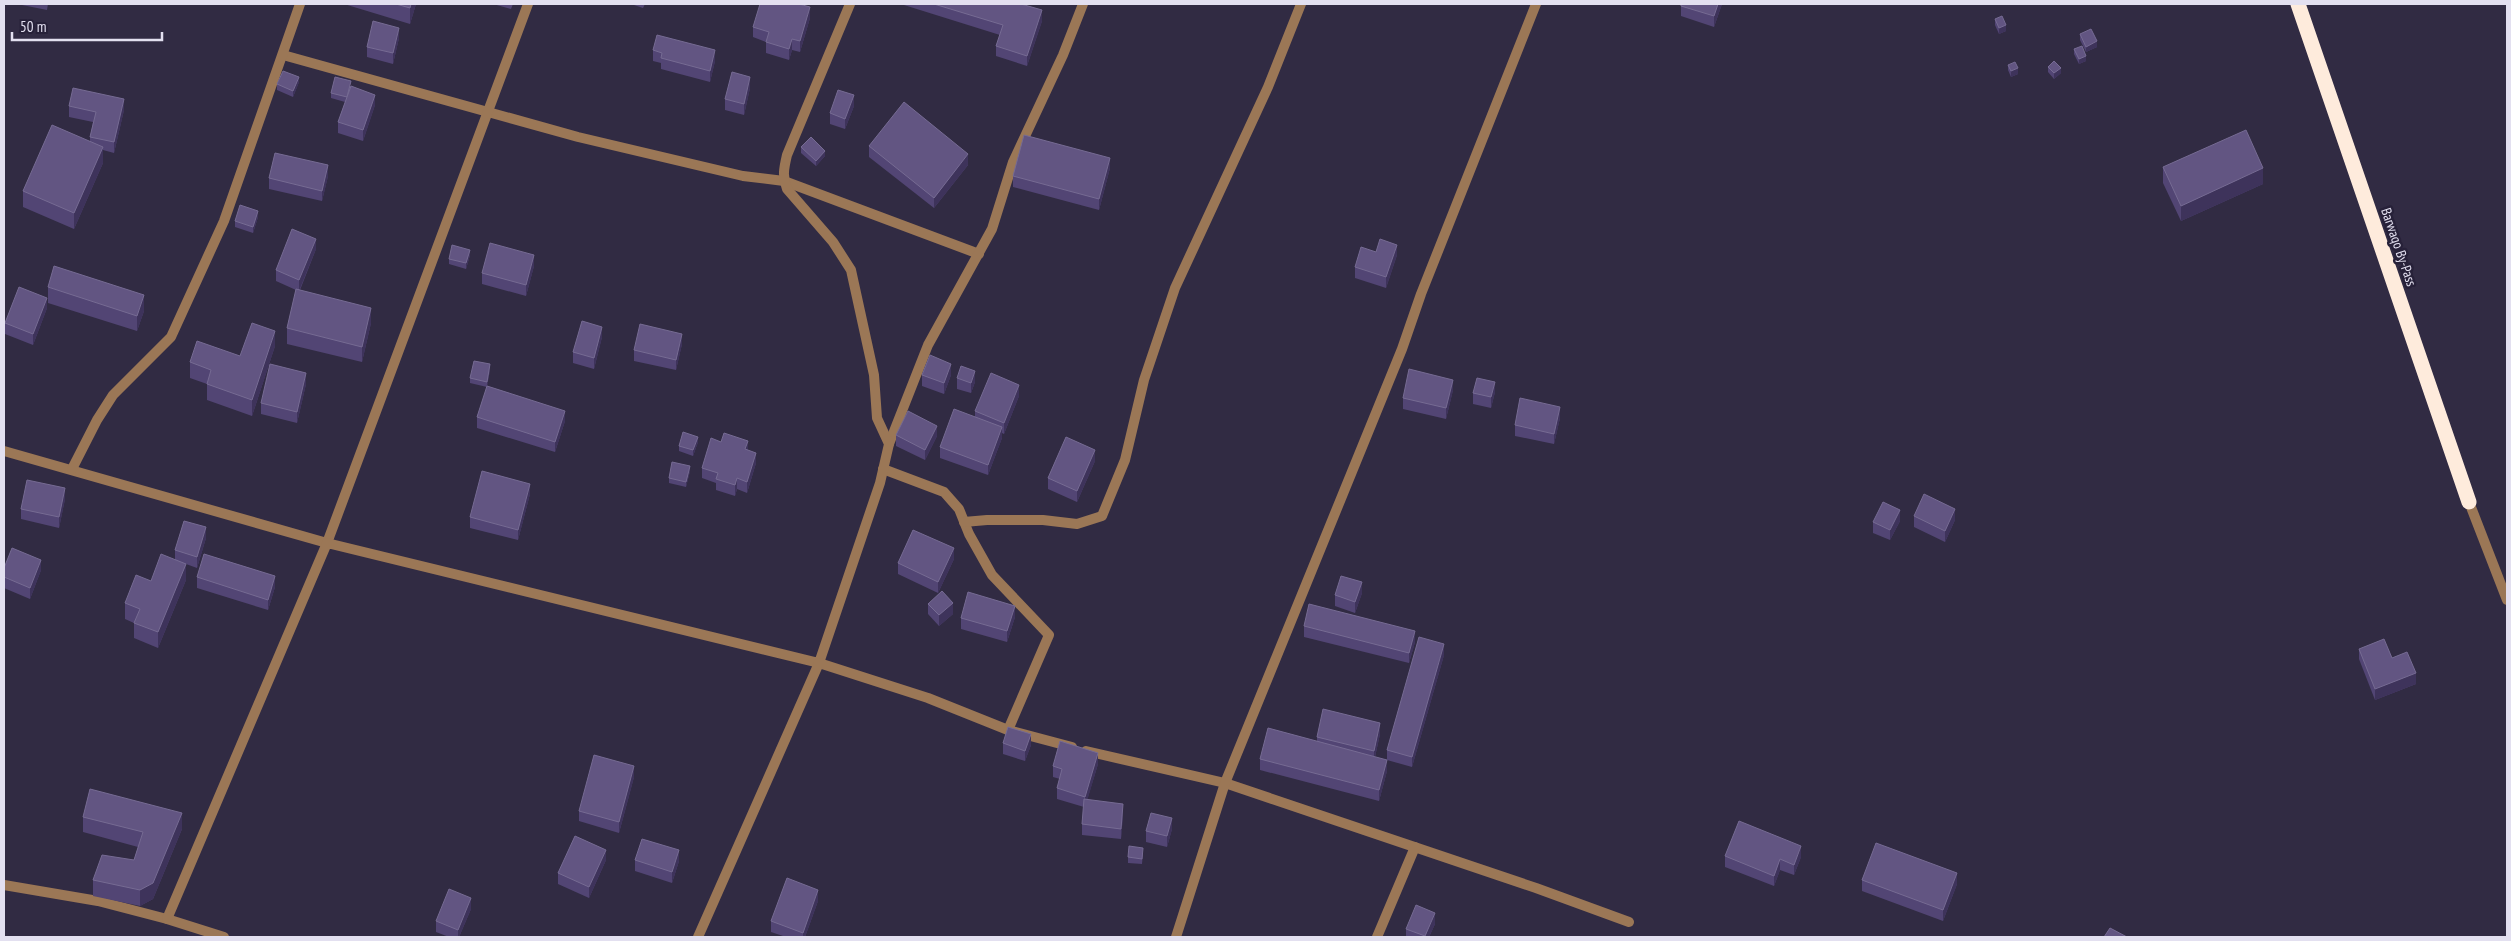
<svg xmlns="http://www.w3.org/2000/svg" width="2511" height="941" viewBox="0 0 2511 941" font-family="'PT Sans Narrow',sans-serif">
<style>
.lines{fill:none;stroke-linecap:round;stroke-linejoin:round}
.street{stroke:#9b7756;stroke-width:10}
.highway{stroke:#feebdc;stroke-width:15}
.wall{fill:#524574}
.shaded-wall{fill:#3e335b}
.building{fill:#625582;stroke:#766b93}
.labels{text-anchor:middle;stroke-width:5;stroke-linejoin:round;paint-order:stroke}
.street-label{font-size:14px;fill:#e3e0f0;stroke:#272139}
</style>
<rect width="100%" height="100%" fill="#312b43"/>
<g class="lines">
<g class="street">
<path d="M283,55l295,82 165,39 41,5 195,73"/>
<path d="M889,444l39,-99 64,-116 21,-67 50,-107 20,-51"/>
<path d="M4,451l323,92 201,-539"/>
<path d="M72,469l25,-49 16,-25 58,-58 53,-116 76,-217"/>
<path d="M883,469l61,23 15,17 10,25 23,41 57,60 -41,95"/>
<path d="M2469,502l38,98"/>
<path d="M964,522l23,-2h56l34,4 25,-8 23,-56 19,-80 31,-92 93,-201 33,-83"/>
<path d="M1086,751l139,32 311,105 93,34"/>
<path d="M4,885l94,16 69,18 57,18"/>
<path d="M167,919l160,-376 492,120 61,-180 9,-39 -12,-26 -3,-43 -23,-105 -18,-28 -46,-53c-5,-13 -3,-21 0,-34l63,-151"/>
<path d="M698,937l121,-274 109,35 80,32 64,17"/>
<path d="M1176,937l49,-154 177,-434 19,-55 115,-290"/>
<path d="M1377,937l38,-90"/>
</g>
<path class="highway" d="M2298,4l171,498"/>
</g>
<g class="wall">
<path d="M22,4h26l-1,6 -25,-5z"/>
<path d="M344,4h72l-6,20z"/>
<path d="M493,4h20l-2,5z"/>
<path d="M631,4h14l-2,4z"/>
<path d="M904,4h117l21,17 -15,45 -31,-10v-10l4,-11 -96,-30z"/>
<path d="M1722,4l-8,23 -33,-11v-10z"/>
<path d="M810,18l-10,34 -8,-2 -3,10 -23,-7v-11l-13,-5v-10z"/>
<path d="M1995,19l11,12 -7,3 -4,-9z"/>
<path d="M2080,34l17,13 -11,5 -6,-12z"/>
<path d="M399,38l-6,26 -26,-7v-10z"/>
<path d="M2074,49l12,12 -7,3 -5,-10z"/>
<path d="M653,50l62,11 -5,21 -49,-13v-6l-8,-2z"/>
<path d="M2008,65l10,9 -7,3 -3,-7z"/>
<path d="M2048,67l13,6 -7,6 -6,-7z"/>
<path d="M299,82l-6,15 -16,-7v-6z"/>
<path d="M351,86l24,19 -12,36 -25,-8v-11l7,-20 -14,-4v-5z"/>
<path d="M750,88l-6,27 -19,-5v-11z"/>
<path d="M69,106l55,4 -10,43 -11,-3v13l-29,66 -51,-22v-16l67,-50v-4l3,-15 -24,-5z"/>
<path d="M854,106l-9,23 -15,-5v-11z"/>
<path d="M869,146l99,19 -34,43 -65,-51z"/>
<path d="M801,147l24,9 -9,10 -15,-13z"/>
<path d="M2163,167l100,17 -82,37 -18,-38z"/>
<path d="M1110,168l-11,42 -86,-23v-11z"/>
<path d="M328,176l-6,25 -53,-12v-11z"/>
<path d="M258,217l-5,16 -18,-6v-6z"/>
<path d="M316,249l-16,41 71,33 -9,39 -75,-18v-16l9,-38 -20,-9v-11z"/>
<path d="M1376,252l21,3 -11,33 -31,-10v-11z"/>
<path d="M470,255l-4,14 -17,-5v-5z"/>
<path d="M534,266l-8,30 -44,-12v-11z"/>
<path d="M48,287l96,24 -7,20 -89,-28z"/>
<path d="M47,308l-14,37 -28,-11v-11z"/>
<path d="M602,337l-8,32 -21,-6v-11z"/>
<path d="M682,344l-6,26 -42,-9v-11z"/>
<path d="M275,346l-23,70 -45,-16v-16l-17,-6v-16l50,-6z"/>
<path d="M490,370l-3,16 78,35 -10,31 -78,-24v-11l10,-30 -17,-4v-5z"/>
<path d="M922,375h29l-7,19 -22,-8z"/>
<path d="M957,378l18,4 -4,11 -14,-4z"/>
<path d="M306,384l-9,39 -36,-9v-11z"/>
<path d="M1453,390l-7,29 -43,-10v-11z"/>
<path d="M1495,392l-4,16 -18,-4v-11z"/>
<path d="M1019,396l-15,38 -2,-1v5l-14,37 -48,-17v-11l35,-30v-6z"/>
<path d="M1560,418l-6,26 -39,-8v-11z"/>
<path d="M896,435l41,1 -12,24 -29,-14z"/>
<path d="M698,442l-5,14 -14,-5v-5z"/>
<path d="M748,450l8,13 -9,30 -10,-4 -2,7 -19,-6v-7l-14,-5v-10z"/>
<path d="M1095,461l-18,41 -29,-13v-11z"/>
<path d="M690,471l-4,16 -17,-4v-5z"/>
<path d="M530,494l-12,46 -48,-12v-11z"/>
<path d="M65,499l-6,29 -38,-9v-10z"/>
<path d="M1914,516l41,4 -10,22 -31,-15z"/>
<path d="M1900,521l-10,19 -17,-7v-11z"/>
<path d="M206,538l-9,30 -11,-4v16l-28,68 -24,-10v-15l-9,-4v-16l50,-43v-10z"/>
<path d="M954,559l-16,34 -40,-19v-11z"/>
<path d="M41,570l-11,29 -26,-11v-11z"/>
<path d="M197,577l78,10 -7,23 -71,-22z"/>
<path d="M1362,593l-7,20 -20,-7v-11z"/>
<path d="M928,604l25,10 -14,12 -11,-12z"/>
<path d="M1015,617l-8,25 -46,-13v-11z"/>
<path d="M1304,626l111,16 -6,21 -105,-26z"/>
<path d="M2359,649l57,35 -41,16 -16,-41z"/>
<path d="M1444,655l-32,112 -25,-7v-10z"/>
<path d="M1380,734l-5,23 12,14 -8,30 -119,-31v-11l57,-18v-4z"/>
<path d="M1003,743l28,2 -6,16 -22,-7z"/>
<path d="M1098,764l-11,36 36,15 -2,24 -39,-4v-11l2,-17 -27,-8v-11l3,-9 -7,-2v-11z"/>
<path d="M634,777l-15,56 -40,-12v-10z"/>
<path d="M83,817l99,12 -29,70 -13,7 -47,-10v-16l41,-20 4,-13 -55,-15z"/>
<path d="M1172,829l-5,18 -21,-5v-11z"/>
<path d="M1143,853l-1,11 -14,-1v-6z"/>
<path d="M1725,856l76,1 -7,18 -14,-5 -6,16 -49,-19z"/>
<path d="M606,860l-17,38 -31,-14v-11z"/>
<path d="M635,860l44,1 -7,22 -37,-12z"/>
<path d="M1862,880l95,4 -14,37 -81,-30z"/>
<path d="M818,901l-13,36h-19l-15,-5v-11z"/>
<path d="M471,909l-12,28h-10l-13,-5v-11z"/>
<path d="M1435,924l-6,13h-23v-8z"/>
</g>
<g class="shaded-wall">
<path d="M411,4h5l-6,20v-16z"/>
<path d="M1718,4h4l-8,23v-11z"/>
<path d="M810,7v11l-10,34v-11z"/>
<path d="M1042,10v11l-15,45v-10z"/>
<path d="M2006,25v6l-7,3v-6z"/>
<path d="M399,28v10l-6,26v-11z"/>
<path d="M792,39v11l-3,10v-11z"/>
<path d="M2097,41v6l-11,5v-5z"/>
<path d="M715,50v11l-5,21v-11z"/>
<path d="M2086,56v5l-7,3v-5z"/>
<path d="M2018,68v6l-7,3v-6z"/>
<path d="M2061,68v5l-7,6v-6z"/>
<path d="M299,77v5l-6,15v-6z"/>
<path d="M750,77v11l-6,27v-11z"/>
<path d="M375,95v10l-12,36v-11z"/>
<path d="M854,95v11l-9,23v-10z"/>
<path d="M124,99v11l-10,43v-11z"/>
<path d="M103,147v16l-29,66v-16z"/>
<path d="M825,151v5l-9,10v-5z"/>
<path d="M968,154v11l-34,43v-10z"/>
<path d="M1110,158v10l-11,42v-11z"/>
<path d="M328,165v11l-6,25v-10z"/>
<path d="M2263,168v16l-82,37v-15z"/>
<path d="M258,211v6l-5,16v-6z"/>
<path d="M316,239v10l-17,42v-11z"/>
<path d="M1397,245v10l-11,33v-11z"/>
<path d="M470,250v5l-4,14v-6z"/>
<path d="M534,255v11l-8,30v-11z"/>
<path d="M144,295v16l-7,20v-15z"/>
<path d="M47,298v10l-14,37v-11z"/>
<path d="M371,308v15l-9,39v-15z"/>
<path d="M602,327v10l-8,32v-11z"/>
<path d="M275,331v15l-23,70v-16z"/>
<path d="M682,334v10l-6,26v-10z"/>
<path d="M490,364v6l-3,17v-5z"/>
<path d="M951,364v11l-7,19v-11z"/>
<path d="M975,371v11l-4,11v-10z"/>
<path d="M306,373v11l-9,39v-11z"/>
<path d="M1453,380v10l-7,29v-11z"/>
<path d="M1495,382v10l-4,16v-11z"/>
<path d="M1019,385v11l-15,38v-11z"/>
<path d="M1560,407v11l-6,26v-10z"/>
<path d="M565,411v10l-10,31v-10z"/>
<path d="M937,426v10l-12,24v-10z"/>
<path d="M1002,427v11l-14,37v-10z"/>
<path d="M698,437v5l-5,14v-6z"/>
<path d="M748,441v10l-3,-2z"/>
<path d="M1095,450v11l-18,41v-11z"/>
<path d="M756,453v10l-9,30v-11z"/>
<path d="M690,466v5l-4,16v-5z"/>
<path d="M737,478v11l-2,7v-11z"/>
<path d="M530,484v10l-12,46v-10z"/>
<path d="M65,488v11l-6,29v-11z"/>
<path d="M1955,509v11l-10,22v-11z"/>
<path d="M1900,510v11l-10,19v-10z"/>
<path d="M206,527v11l-9,30v-11z"/>
<path d="M954,548v11l-16,34v-11z"/>
<path d="M41,560v10l-11,29v-11z"/>
<path d="M186,564v16l-28,68v-16z"/>
<path d="M275,576v11l-7,23v-10z"/>
<path d="M1362,582v11l-7,20v-11z"/>
<path d="M953,603v11l-14,12v-11z"/>
<path d="M1015,606v11l-8,25v-11z"/>
<path d="M1415,631v11l-6,21v-10z"/>
<path d="M1444,644v11l-32,112v-10z"/>
<path d="M2416,673v11l-41,16v-11z"/>
<path d="M1380,723v11l-6,27v-10z"/>
<path d="M1031,734v11l-6,16v-10z"/>
<path d="M1098,753v11l-13,44v-11z"/>
<path d="M1387,760v11l-8,30v-11z"/>
<path d="M634,766v11l-15,56v-11z"/>
<path d="M1123,804v11l-2,24v-10z"/>
<path d="M182,813v16l-29,70 -13,7v-16z"/>
<path d="M1172,818v11l-5,18v-11z"/>
<path d="M1801,846v11l-7,18v-10z"/>
<path d="M606,850v10l-17,38v-11z"/>
<path d="M679,850v11l-7,22v-11z"/>
<path d="M1780,859v11l-6,16v-10z"/>
<path d="M1957,873v11l-14,37v-11z"/>
<path d="M818,890v11l-13,36h-2v-4z"/>
<path d="M471,898v11l-12,28h-1v-7z"/>
<path d="M1435,913v11l-6,13h-4z"/>
</g>
<g class="building">
<path d="M396,4h15l-1,4z"/>
<path d="M760,4h39l11,3 -10,34 -8,-2 -3,10 -23,-7 3,-10 -16,-5z"/>
<path d="M934,4h87l21,6 -15,46 -31,-10 7,-21z"/>
<path d="M1681,4h37l-4,12 -33,-10z"/>
<path d="M2002,16l4,9 -7,3 -4,-9z"/>
<path d="M373,21l26,7 -6,25 -26,-6z"/>
<path d="M2091,29l6,12 -11,6 -6,-13z"/>
<path d="M657,35l58,15 -5,21 -49,-13 1,-5 -9,-3z"/>
<path d="M2082,46l4,10 -7,3 -5,-10z"/>
<path d="M2054,61l7,7 -7,5 -6,-6z"/>
<path d="M2015,62l3,6 -7,3 -3,-6z"/>
<path d="M283,71l16,6 -6,14 -16,-7z"/>
<path d="M732,72l18,5 -6,27 -19,-5z"/>
<path d="M335,77l16,4 -4,16 -16,-4z"/>
<path d="M351,86l24,9 -12,35 -25,-8z"/>
<path d="M73,88l51,11 -10,43 -24,-5 6,-25 -27,-6z"/>
<path d="M838,90l16,5 -9,24 -15,-6z"/>
<path d="M904,102l64,52 -34,44 -65,-52z"/>
<path d="M52,125l51,22 -29,66 -51,-22z"/>
<path d="M2246,130l17,38 -82,38 -18,-39z"/>
<path d="M1024,135l86,23 -11,41 -86,-23z"/>
<path d="M811,137l14,14 -9,10 -15,-14z"/>
<path d="M275,153l53,12 -6,26 -53,-13z"/>
<path d="M240,205l18,6 -5,16 -18,-6z"/>
<path d="M292,229l24,10 -17,41 -23,-10z"/>
<path d="M1380,239l17,6 -11,32 -31,-10 6,-20 15,5z"/>
<path d="M490,243l44,12 -8,30 -44,-12z"/>
<path d="M452,245l18,5 -4,13 -17,-4z"/>
<path d="M54,266l90,29 -7,21 -89,-29z"/>
<path d="M19,287l28,11 -14,36 -28,-11z"/>
<path d="M296,289l75,19 -9,39 -75,-19z"/>
<path d="M582,321l20,6 -8,31 -21,-6z"/>
<path d="M252,323l23,8 -23,69 -45,-16 4,-14 -21,-8 7,-21 43,15z"/>
<path d="M640,324l42,10 -6,26 -42,-10z"/>
<path d="M930,355l21,9 -7,19 -22,-8z"/>
<path d="M474,361l16,3 -3,18 -17,-4z"/>
<path d="M270,364l36,9 -9,39 -36,-9z"/>
<path d="M961,366l14,5 -4,12 -14,-5z"/>
<path d="M1409,369l44,11 -7,28 -43,-10z"/>
<path d="M991,373l28,12 -15,38 -29,-12z"/>
<path d="M1477,378l18,4 -4,15 -18,-4z"/>
<path d="M487,386l78,25 -10,31 -78,-25z"/>
<path d="M1520,398l40,9 -6,27 -39,-9z"/>
<path d="M954,409l48,18 -14,38 -48,-18z"/>
<path d="M908,411l29,15 -12,24 -29,-15z"/>
<path d="M683,432l15,5 -5,13 -14,-4z"/>
<path d="M724,433l24,8 -3,8 11,4 -9,29 -10,-4 -2,7 -19,-6 2,-6 -16,-5 9,-30 10,4z"/>
<path d="M1066,437l29,13 -18,41 -29,-13z"/>
<path d="M672,462l18,4 -4,16 -17,-4z"/>
<path d="M482,471l48,13 -12,46 -48,-13z"/>
<path d="M27,480l38,8 -6,29 -38,-8z"/>
<path d="M1924,494l31,15 -10,22 -31,-15z"/>
<path d="M1883,502l17,8 -10,20 -17,-8z"/>
<path d="M184,521l22,6 -9,30 -22,-7z"/>
<path d="M913,530l41,18 -16,34 -40,-19z"/>
<path d="M12,548l29,12 -11,28 -26,-11v-9z"/>
<path d="M161,554l25,10 -28,68 -24,-9 6,-14 -15,-6 11,-28 15,6z"/>
<path d="M204,554l71,22 -7,24 -71,-23z"/>
<path d="M1341,576l21,6 -7,20 -20,-7z"/>
<path d="M942,591l11,12 -14,12 -11,-11z"/>
<path d="M968,592l47,14 -8,25 -46,-13z"/>
<path d="M1309,604l106,27 -6,22 -105,-27z"/>
<path d="M1419,637l25,7 -32,113 -25,-7z"/>
<path d="M2384,639l8,19 15,-6 9,21 -41,16 -16,-40z"/>
<path d="M1323,709l57,14 -6,28 -57,-14z"/>
<path d="M1008,727l23,7 -6,17 -22,-8z"/>
<path d="M1268,728l119,32 -8,30 -119,-31z"/>
<path d="M1060,741l38,12 -13,44 -28,-9 5,-19 -9,-3z"/>
<path d="M594,755l40,11 -15,56 -40,-11z"/>
<path d="M90,789l92,24 -29,70 -13,7 -47,-10 9,-25 32,5 9,-28 -60,-15z"/>
<path d="M1084,799l39,5 -2,25 -39,-5z"/>
<path d="M1151,813l21,5 -5,18 -21,-5z"/>
<path d="M1739,821l62,25 -7,19 -14,-6 -6,17 -49,-20z"/>
<path d="M575,836l31,14 -17,37 -31,-14z"/>
<path d="M642,839l37,11 -7,22 -37,-12z"/>
<path d="M1876,843l81,30 -14,37 -81,-30z"/>
<path d="M1129,846l14,2 -1,11 -14,-2z"/>
<path d="M787,878l31,12 -15,43 -32,-12z"/>
<path d="M449,889l22,9 -13,32 -22,-9z"/>
<path d="M1416,905l19,8 -10,23 -19,-7z"/>
<path d="M2110,928l17,9h-23z"/>
</g>
<g class="labels">
<g class="street-label">
<text transform="translate(2399 247) rotate(71)" y="5">Barwaqo By-Pass</text>
</g>
</g>
<rect width="2511" height="941" fill="none" stroke="#e3e0f0" stroke-width="10"/>
<path d="M12 32v8h150v-8" fill="none" stroke="#e3e0f0" stroke-width="2.5"/>
<text x="20" y="32" font-size="15" fill="#e3e0f0" stroke="#272139" stroke-width="4" paint-order="stroke">50 m</text>
</svg>
